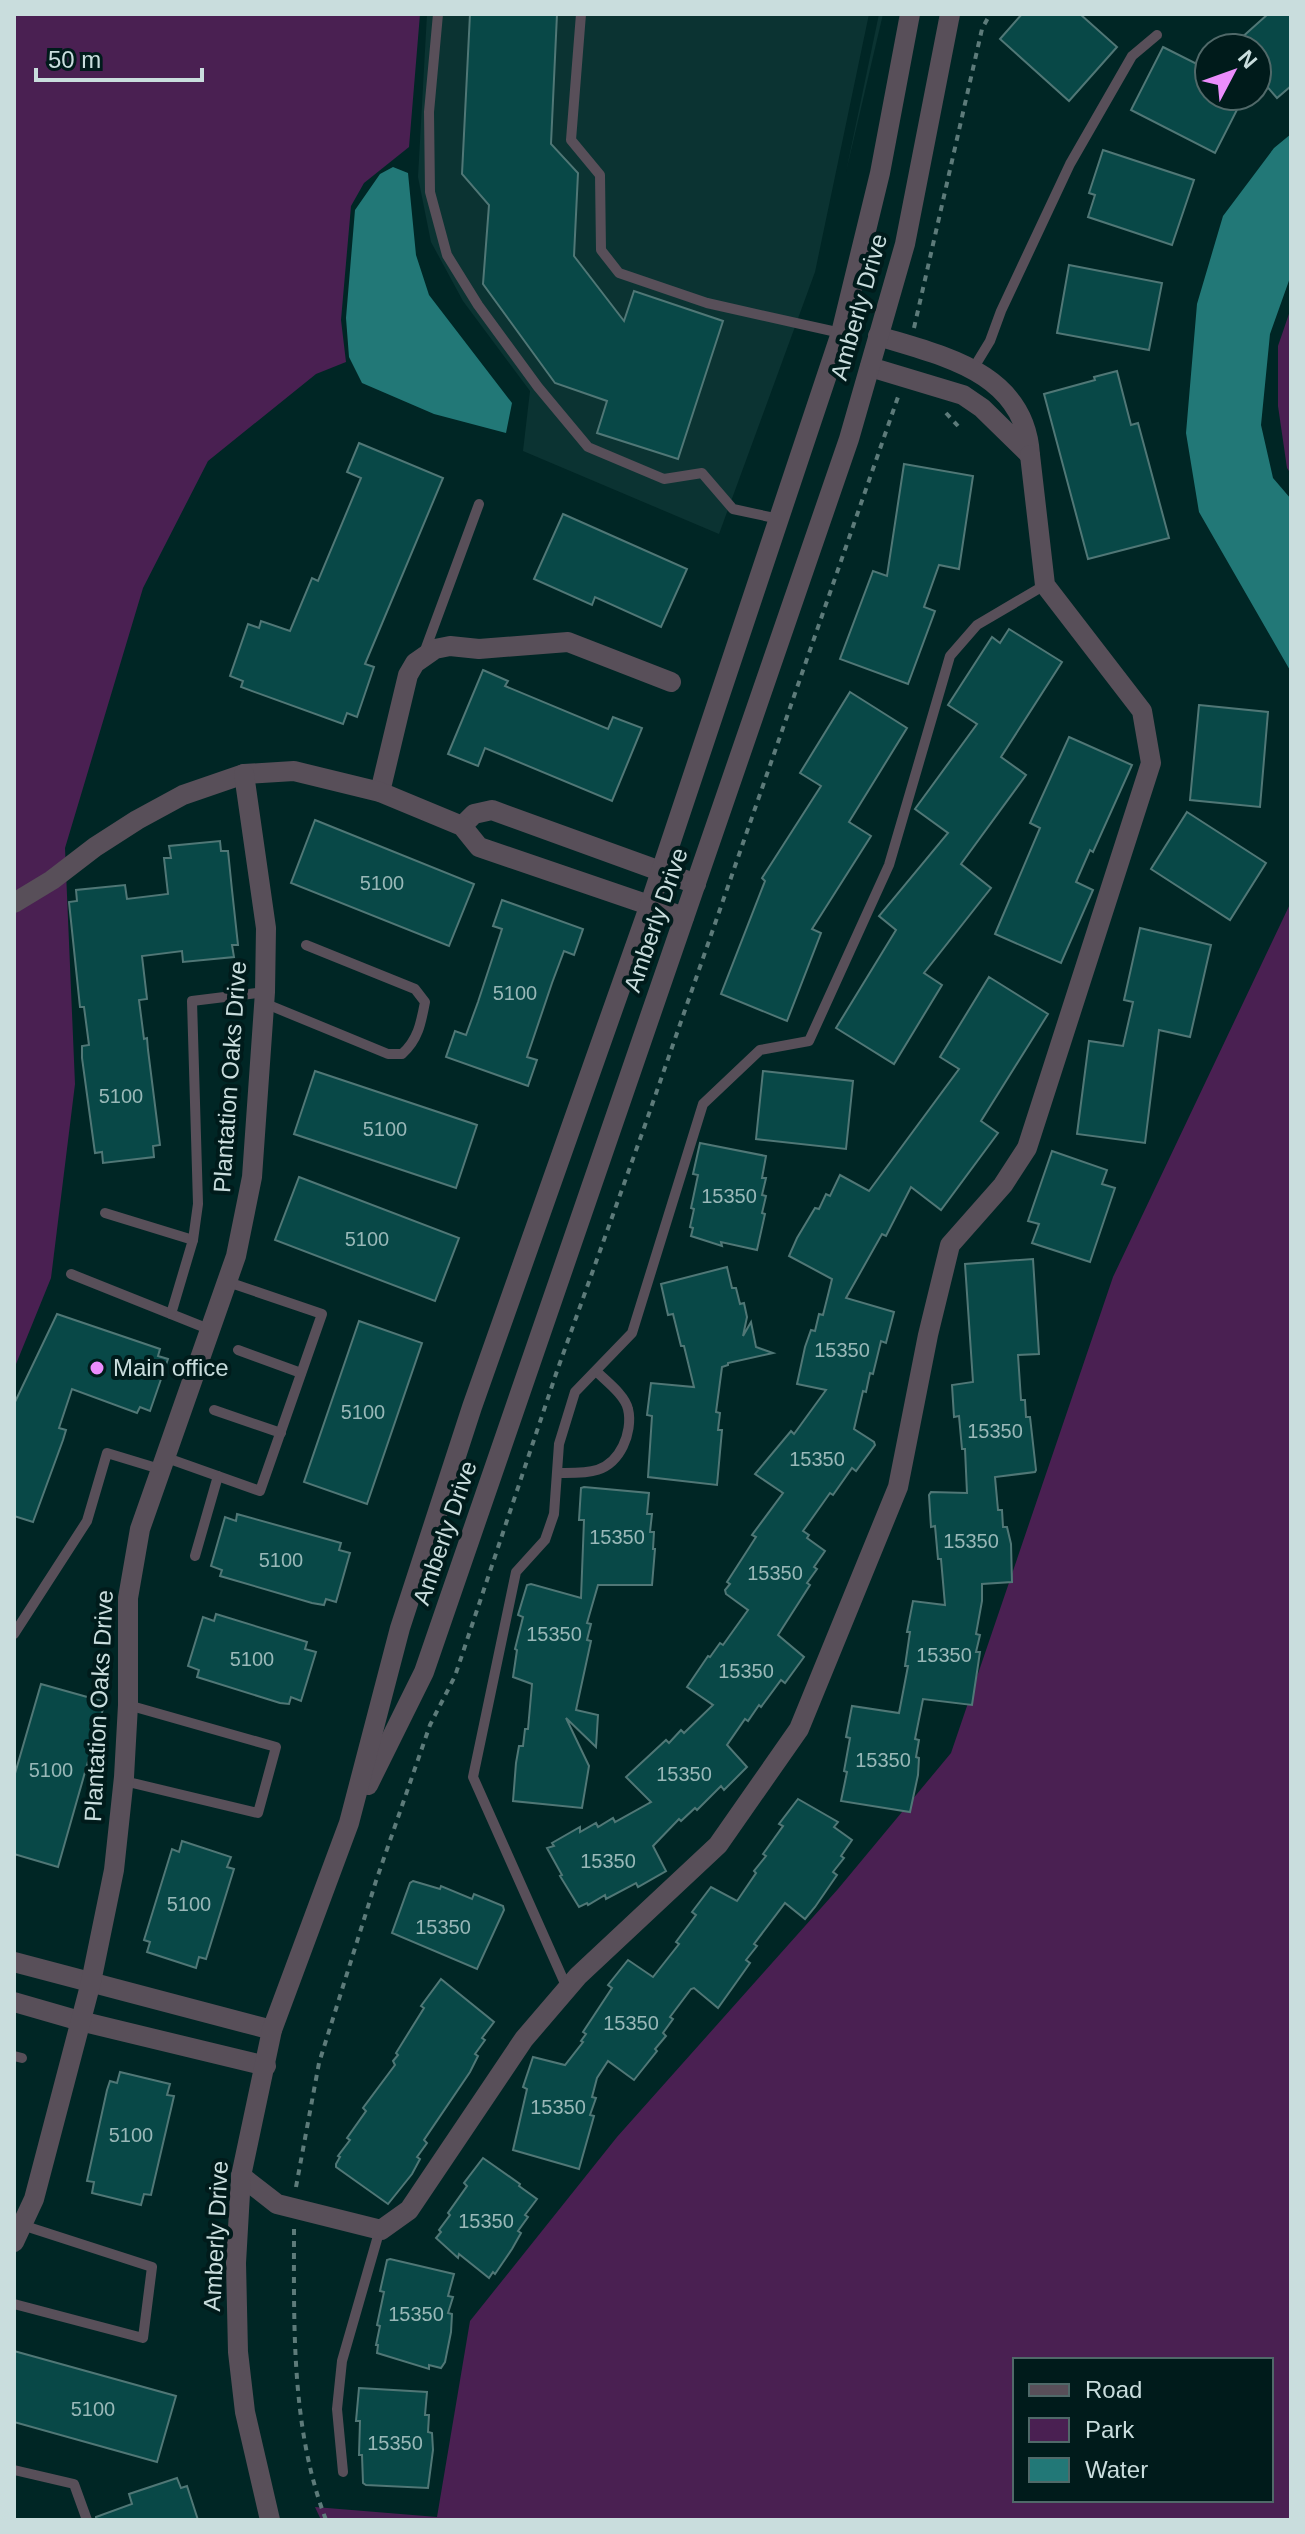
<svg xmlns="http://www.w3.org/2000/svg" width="1305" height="2534" viewBox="0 0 1305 2534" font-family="Arial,sans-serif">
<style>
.built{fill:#0b3332}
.green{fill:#4a2052;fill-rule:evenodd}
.water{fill:#227877}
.building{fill:#084847;stroke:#507776;stroke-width:2}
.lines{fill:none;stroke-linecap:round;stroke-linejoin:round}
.path{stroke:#5d7b7a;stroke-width:4;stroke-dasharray:6 6;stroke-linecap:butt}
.service{stroke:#584f59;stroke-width:10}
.minor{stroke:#584f59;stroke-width:20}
.poi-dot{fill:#eb8dfc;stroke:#001b1b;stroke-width:3}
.labels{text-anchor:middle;stroke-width:8;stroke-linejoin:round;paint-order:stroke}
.number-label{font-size:20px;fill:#99b8b8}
.street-label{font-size:24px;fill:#c9dddd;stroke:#001b1b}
.poi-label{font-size:24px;fill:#c9dddd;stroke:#001b1b;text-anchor:start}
</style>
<rect width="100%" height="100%" fill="#002625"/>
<g class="built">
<path d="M427,14h442l-54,258 -96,262 -196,-83 7,-60 -67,-90 -32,-59 -13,-65z"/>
<path d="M879,14h4l-37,158z"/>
</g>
<g class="green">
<path d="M14,14h406l-11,133 -45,36 -13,23 -10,114 5,42 -30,12 -108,87 -65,127 -78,260 10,236 -24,194 -37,91z"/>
<path d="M1291,308v166l-4,-6 -9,-62v-60z"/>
<path d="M1291,902v1618h-970l-6,-13 122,10 33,-196 147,-184 221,-248 113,-136 162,-476zM1015,2360h256v140h-256z"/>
</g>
<g class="water">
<path d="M1291,134v141l-21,59 -9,91 12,53 18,21v173l-92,-160 -13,-79 11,-129 26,-88 51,-68z"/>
<path d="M393,167l15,6 8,82 13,40 83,108 -6,30 -72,-19 -72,-31 -13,-26 -3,-39 9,-108 25,-36z"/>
</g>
<g class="building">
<path d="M470,14h87l-6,130 27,29 -4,83 50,65 10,-30 89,30 -45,138 -81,-26 10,-32 -52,-18 -72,-99 6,-79 -27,-31z"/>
<path d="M1022,14h58l37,33 -48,54 -69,-62z"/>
<path d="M1268,14h23v72l-14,12 -20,-23v-27h-27z"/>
<path d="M1163,47l46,23v26h35l-29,57 -84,-43z"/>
<path d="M1103,150l91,30 -22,65 -84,-28 7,-22 -6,-2z"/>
<path d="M1069,265l93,18 -13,67 -92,-17z"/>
<path d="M1117,371l14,54 7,-2 31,115 -81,21 -44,-165 51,-14 -1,-3z"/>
<path d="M359,443l84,35 -78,186 9,3 -17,50 -10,-4 -4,11 -102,-37 2,-6 -13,-5 18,-52 11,4 2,-7 29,10 22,-53 6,3 43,-103 -14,-6z"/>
<path d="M904,464l69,12 -14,93 -20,-4 -15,42 11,4 -27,73 -68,-25 33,-88 14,5z"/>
<path d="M563,514l124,55 -26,58 -66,-30 -3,8 -58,-26z"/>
<path d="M1009,629l53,33 -61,95 25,18 -65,89 30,24 -67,85 18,12 -48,79 -58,-36 60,-98 -17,-14 69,-83 -33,-24 62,-85 -29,-19 44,-68 8,6z"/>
<path d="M483,670l25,11 -3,5 103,43 5,-12 29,11 -30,73 -127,-53 -7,18 -30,-12z"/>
<path d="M850,692l57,36 -58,94 22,14 -59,93 9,4 -34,88 -66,-27 44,-113 -3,-3 59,-92 -21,-13z"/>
<path d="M1199,705l69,7 -8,95 -70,-7z"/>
<path d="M1069,737l63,28 -39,87 -3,-2 -14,32 17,8 -32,73 -66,-29 45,-106 -10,-5z"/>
<path d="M1187,812l79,51 -36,57 -79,-51z"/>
<path d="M315,820l159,64 -25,62 -158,-63z"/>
<path d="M220,841l1,10h7l4,39 6,55h-6l2,12 -51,5 -1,-11 -40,5 5,43 -8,1 5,39 3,-1 1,12 12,95 -7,1 1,11 -51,6 -1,-11 -7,1 -13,-95v-12l7,-1 -5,-38h-4l-11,-105 8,-1 -1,-11 49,-5 2,14 41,-5 -4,-36h7l-2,-12z"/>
<path d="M502,900l81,29 -9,26 -10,-4 -12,32 -25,74 10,3 -9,26 -82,-29 9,-26 11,4 12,-33 24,-73 -9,-3z"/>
<path d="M1140,928l71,17 -21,92 -31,-7 -14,113 -68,-9 12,-93 34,5 10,-44 -9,-2z"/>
<path d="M989,977l59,37 -67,107 17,12 -57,77 -30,-23 -25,49 -4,-2 -36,64 48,14 -8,31 -5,-2 -8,33 -3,-1 -4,19 -3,-1 -9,38 20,13 1,3 -19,26 -4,-3 -19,27 -3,-2 -27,38 6,4 -2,3 18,13 -11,16 3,2 -10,14 3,2 -32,50 26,22 -19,26 -4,-3 -20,27 -2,-2 -11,16 -3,-2 -18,26 20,22 -23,23 -3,-4 -24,24 -2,-2 -14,13 -2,-2 -26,27 13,25 -28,16 -2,-4 -30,16 -1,-4 -17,10 -1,-2 -8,4 -19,-31 2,-1 -15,-27 7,-2 -2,-3 28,-16v5l16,-9 2,4 15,-9 2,4 36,-20 -25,-25 40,-37 3,3 12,-13 3,3 29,-28 -26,-18 21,-31 2,1 10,-14 3,2 25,-35 -22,-16 -1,-4 5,-6 -3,-2 29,-45 -4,-2 31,-42 -28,-19 36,-43 3,3 32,-44 -29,-6 8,-37 6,-17 4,1 4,-17 4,1 9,-36 -43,-23 8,-18 18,-30 4,1 7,-15 4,2 10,-21 29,16 90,-122 -19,-12z"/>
<path d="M315,1071l162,54 -21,63 -162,-54z"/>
<path d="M763,1071l90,10 -7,68 -90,-10z"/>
<path d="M700,1143l66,13 -4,22h4l-4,17 4,1 -4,17 3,1 -8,36 -36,-8 1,4 -31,-10 2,-8 -3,-1 4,-18 -3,-1 7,-33 -5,-1z"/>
<path d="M1052,1151l55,19 -5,14 13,4 -25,74 -58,-19 7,-19 -11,-3z"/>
<path d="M299,1177l160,61 -24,63 -160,-61z"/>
<path d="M1033,1259l6,95 -21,1 3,45h4l1,17h4l6,53 -1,2 -40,5 3,33h4l1,17h4l4,17 1,38 -30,2v17l-6,33 4,1 -4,17h4l-8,53 -49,-6 -8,40 4,1 -3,17 3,1 -1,17 -8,37 -69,-11 6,-29 -3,-1 6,-33 -4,-1 6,-31 47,7 9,-47h-3l5,-34h-3l6,-31 32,4 -4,-46h-3l-3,-33 -4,1 -2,-32 2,-3 36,1 -2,-44h-3l-3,-33 -5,1 -2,-32 21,-3 -8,-118z"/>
<path d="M727,1267l5,21h4l4,16 4,-1 3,14 -4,19 8,-14 5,25 17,6 -45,10v2l-6,2 -6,45 4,1 -2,17h4l-5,55 -69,-8 4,-61 -5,-1 4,-32 43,4 -10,-41h-3l-8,-32 -5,1 -7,-31z"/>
<path d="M57,1314l103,35 -2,7 10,3 -18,52 -10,-4 -3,6 -65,-24 -13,39 7,2 -3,10 -30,82 -19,-6v-112z"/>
<path d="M359,1321l63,22 -55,161 -63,-22z"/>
<path d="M584,1487l65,6 -2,21h5l-2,18h4l-1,17h2l-3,36h-54l-11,38 4,1 -4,16 4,1 -15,69 22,5 -2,32 -30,-29 23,48 -7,42 -69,-7 3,-38 3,-17h4l2,-17h3l4,-45 -19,-7 4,-27 -2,-1 8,-32 -5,-2 9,-30 4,-1 50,14 3,-78h-5l2,-32z"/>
<path d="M237,1514l104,29 -2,7 11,3 -14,49 -10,-3 -2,6 -12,-2 -92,-27 2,-6 -11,-4 14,-49 11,4z"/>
<path d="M216,1614l91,28 -2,7 11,3 -15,49 -10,-4 -2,7 -9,-1 -83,-26 2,-7 -11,-4 15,-49 11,4z"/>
<path d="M41,1684l64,18 -47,165 -44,-13v-77z"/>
<path d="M798,1799l40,23 -4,5 18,13 -11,16 3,2 -11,14 4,3 -22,32 -10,12 -20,-16 -31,41 3,2 -11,14 4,3 -32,45 -24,-20 -3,1 -21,28 3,2 -10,14 3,3 -11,13 2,2 -23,29 -26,-19 -11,17 -5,19 4,1 -6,17 4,1 -15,53 -66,-19 14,-61 -4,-2 10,-30 32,8 18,-23 -2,-1 5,-7 -3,-2 29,-44 -4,-3 20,-25 25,17 26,-33 -3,-2 20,-27 -4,-3 19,-25 26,14 19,-28 -2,-2 12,-15 -3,-2 20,-28 -4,-2z"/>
<path d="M182,1841l49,16 -4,10 7,2 -28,90 -7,-2 -3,11 -49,-16 3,-10 -6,-2 28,-91 7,3z"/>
<path d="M413,1881l27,8 1,-3 31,13 2,-5 29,12 1,4 -27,59 -85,-36 18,-50z"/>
<path d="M441,1979l53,43 -12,16 3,2 -10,14 3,2 -8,16 -46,68 3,3 -10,14 3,2 -8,15 -24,30 -52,-37v-3l4,-7 -2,-1 12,-16 -3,-2 19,-27 -3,-3 32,-43 -2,-4 5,-6 -2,-2 28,-45 -3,-2z"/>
<path d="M120,2072l50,12 -3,11 7,1 -23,99 -7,-1 -3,11 -49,-12 2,-11 -7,-1 20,-91 3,-9 7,2z"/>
<path d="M483,2158l37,26 -1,2 18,13 -12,16 3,2 -10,14 3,2 -9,16 -17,25 -2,-2 -4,6 -30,-24 -1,4 -22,-20 5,-6 -2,-2 11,-15 -2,-2 19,-27 -3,-3z"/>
<path d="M390,2259l64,15 -6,22 5,1 -5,16 4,1 -1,18 -6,30 -4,6 -12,-3v4l-52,-16 1,-8h-2l4,-19 -3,-1 7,-33 -4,-1 7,-31z"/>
<path d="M14,2351l162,45 -19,66 -143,-40z"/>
<path d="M359,2388l68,4 -2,23h4l-1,17 4,1 1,17 -5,38 -62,-3 -3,-2 -1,-28h-3l1,-34h-4z"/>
<path d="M177,2478l4,10 6,-2 11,34h-102v-3l36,-13 -3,-10z"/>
</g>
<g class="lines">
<g class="path">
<path d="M914,328l68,-299 8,-15"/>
<path d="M946,413l12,13"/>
<path d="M296,2187l23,-124 57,-182 54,-156 25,-49 102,-305 87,-243 254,-731"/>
<path d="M294,2229c0,98 -3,199 32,291"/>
</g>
<g class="service">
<path d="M438,14l-9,98 1,80 17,63 31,50 60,82 50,60 76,32 38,-6 31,36 46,10"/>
<path d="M581,14l-10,126 29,35 1,75 18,23 88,30 134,30"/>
<path d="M973,369l17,-28 11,-30 69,-147 62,-108 25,-21"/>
<path d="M424,653l55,-149"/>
<path d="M264,1003l124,51h14c16,-14 19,-31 23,-52l-10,-13 -109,-44"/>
<path d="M105,1213l88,27"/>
<path d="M71,1274l140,56"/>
<path d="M171,1314l22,-74 5,-36 -6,-203 73,-9"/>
<path d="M238,1350l63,23"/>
<path d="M214,1410l67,23"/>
<path d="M167,1458l93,33 62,-177 -94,-32"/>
<path d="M558,1473c28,0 51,2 65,-27 5,-10 8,-25 5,-37 -3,-14 -22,-28 -32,-38"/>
<path d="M195,1556l23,-80"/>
<path d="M14,1634l73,-113 20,-68 56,17"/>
<path d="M124,1781l134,32 18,-66 -148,-42"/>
<path d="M567,1988l-94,-211 43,-205 29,-32 9,-26 5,-70 16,-52 57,-59 71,-229 57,-54 49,-9 80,-176 61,-209 27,-31 68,-40"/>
<path d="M14,2056l8,2"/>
<path d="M14,2304l129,34 9,-71 -130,-42"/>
<path d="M14,2470l60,14 13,36"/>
<path d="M343,2472l-6,-63 5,-48 38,-132"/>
</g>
<g class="minor">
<path d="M870,367l93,28 19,13 48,47c-5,-83 -87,-99 -152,-119"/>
<path d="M380,792l28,-117 7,-12 20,-14 15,-3 29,3 89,-7 103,40"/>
<path d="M462,826l12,-12 18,-4 204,74"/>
<path d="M14,903l38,-23 43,-33 42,-27 46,-25 61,-21 50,-3 86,21 82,34 17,21 205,70"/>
<path d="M368,1785l56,-113 425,-1233 56,-195 45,-230"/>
<path d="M14,1962l258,68"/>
<path d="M14,2002l66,19 186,45"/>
<path d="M241,2176l36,28 104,26 28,-20 115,-171 54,-63 140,-131 81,-116 99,-242 30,-152 22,-90 53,-60 24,-37 124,-385 -9,-52 -97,-126 -15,-130"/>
<path d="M14,2242l20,-43 57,-217 23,-112 10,-93 4,-72v-107l12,-69 96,-273 16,-79 13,-185 1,-64 -22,-154"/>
<path d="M270,2520l-25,-108 -7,-60 -2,-89 5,-87 31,-146 77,-207 51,-195 72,-221 177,-500 192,-574 39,-160 30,-159"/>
</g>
</g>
<circle class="poi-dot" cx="97" cy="1368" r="8"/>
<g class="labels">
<g class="number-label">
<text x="382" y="890">5100</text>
<text x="515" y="1000">5100</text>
<text x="121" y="1103">5100</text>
<text x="385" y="1136">5100</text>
<text x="729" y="1203">15350</text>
<text x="367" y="1246">5100</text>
<text x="842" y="1357">15350</text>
<text x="363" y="1419">5100</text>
<text x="995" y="1438">15350</text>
<text x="817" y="1466">15350</text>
<text x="617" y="1544">15350</text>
<text x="971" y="1548">15350</text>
<text x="281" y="1567">5100</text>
<text x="775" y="1580">15350</text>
<text x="554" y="1641">15350</text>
<text x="944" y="1662">15350</text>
<text x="252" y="1666">5100</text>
<text x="746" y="1678">15350</text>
<text x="883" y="1767">15350</text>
<text x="51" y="1777">5100</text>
<text x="684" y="1781">15350</text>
<text x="608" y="1868">15350</text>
<text x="189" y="1911">5100</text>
<text x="443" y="1934">15350</text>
<text x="631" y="2030">15350</text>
<text x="558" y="2114">15350</text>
<text x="131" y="2142">5100</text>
<text x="486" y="2228">15350</text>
<text x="416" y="2321">15350</text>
<text x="93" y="2416">5100</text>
<text x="395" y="2450">15350</text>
</g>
<g class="street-label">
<text transform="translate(859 307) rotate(-74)" y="8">Amberly Drive</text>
<text transform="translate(656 920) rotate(-71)" y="8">Amberly Drive</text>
<text transform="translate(230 1077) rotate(-86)" y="8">Plantation Oaks Drive</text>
<text transform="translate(445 1533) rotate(-71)" y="8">Amberly Drive</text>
<text transform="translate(99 1706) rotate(-87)" y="8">Plantation Oaks Drive</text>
<text transform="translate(216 2236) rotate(-87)" y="8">Amberly Drive</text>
</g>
<g class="poi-label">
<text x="113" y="1376">Main office</text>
</g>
</g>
<rect width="1305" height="2534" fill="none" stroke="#c9dddd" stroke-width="32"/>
<rect x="1013" y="2358" width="260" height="144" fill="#001b1b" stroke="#506969" stroke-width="2"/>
<rect x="1029" y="2384" width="40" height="12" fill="#584f59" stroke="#506969" stroke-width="2"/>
<text x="1085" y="2398" font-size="24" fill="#c9dddd">Road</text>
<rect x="1029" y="2418" width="40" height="24" fill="#4a2052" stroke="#506969" stroke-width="2"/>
<text x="1085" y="2438" font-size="24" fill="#c9dddd">Park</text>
<rect x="1029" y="2458" width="40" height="24" fill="#227877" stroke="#506969" stroke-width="2"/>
<text x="1085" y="2478" font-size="24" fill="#c9dddd">Water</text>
<g transform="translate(1233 72) rotate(49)"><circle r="38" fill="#001b1b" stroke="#506969" stroke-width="2"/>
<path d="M0-6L14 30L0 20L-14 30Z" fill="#eb8dfc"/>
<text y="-12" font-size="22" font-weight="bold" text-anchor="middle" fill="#c9dddd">N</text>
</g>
<path d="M36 68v12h166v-12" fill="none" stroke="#c9dddd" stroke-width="4"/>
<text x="48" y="68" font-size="24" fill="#c9dddd" stroke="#001b1b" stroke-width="6" paint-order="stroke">50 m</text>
</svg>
